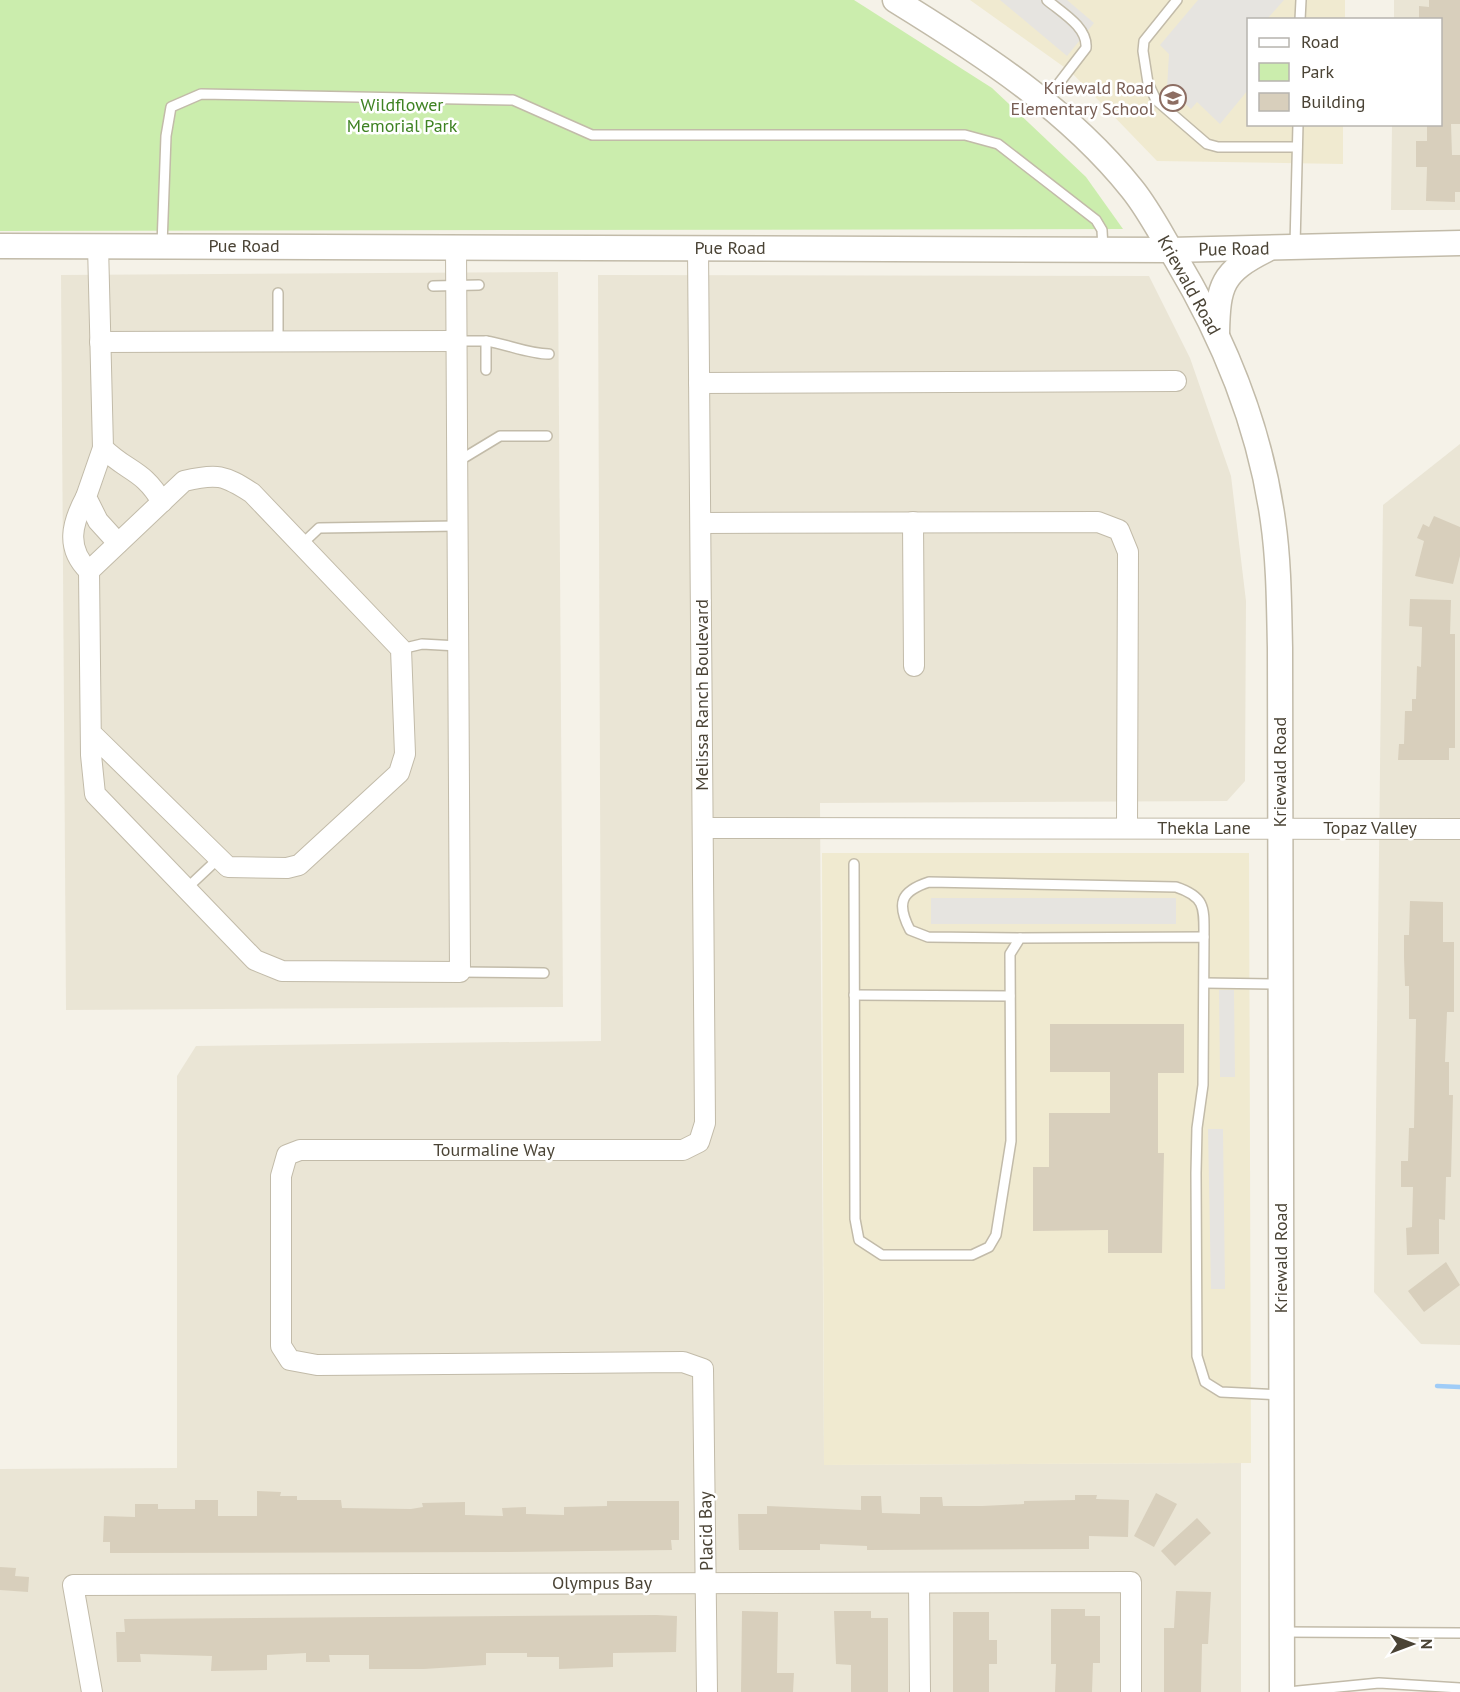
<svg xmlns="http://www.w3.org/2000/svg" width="1460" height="1692" viewBox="0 0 1460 1692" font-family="'PT Sans',sans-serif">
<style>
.residential{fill:#eae5d5}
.education{fill:#f0ead0}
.green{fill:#cbedad}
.parking{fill:#e6e4e0}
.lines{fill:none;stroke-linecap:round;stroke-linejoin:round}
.stream{stroke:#9fccf7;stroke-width:4.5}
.building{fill:#d8cfbc}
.service-casing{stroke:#c2bba9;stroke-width:12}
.minor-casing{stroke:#c2bba9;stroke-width:22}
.tertiary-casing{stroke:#c2bba9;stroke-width:27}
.service{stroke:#fff;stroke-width:9}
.minor{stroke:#fff;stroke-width:20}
.tertiary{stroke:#fff;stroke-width:24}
.labels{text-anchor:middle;stroke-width:5;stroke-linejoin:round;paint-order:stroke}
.education-label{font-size:18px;fill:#785e54;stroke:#fff;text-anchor:end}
.park-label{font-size:18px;fill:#3e8222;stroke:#fff}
.street-label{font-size:18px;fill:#4a4335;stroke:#fff}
</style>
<rect width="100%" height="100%" fill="#f5f2e8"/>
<g class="residential">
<path d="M1394,0h66v210h-69l1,-85 48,-1v-104l-46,-1z"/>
<path d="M558,272l5,735 -497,3 -5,-735z"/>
<path d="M598,275l551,1 41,82 41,118 15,125 -1,180 -18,20 -407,2 4,662 417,-2v229h-1241v-223l177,-1v-392l19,-30 405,-5z"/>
<path d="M1460,444v901l-39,-1 -47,-52 9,-787z"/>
</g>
<g class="education">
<path d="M970,0h375v19l-97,1v104l95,1v39l-186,-3 -86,-89z"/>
<path d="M822,853h427l2,610 -427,2z"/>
</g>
<path class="green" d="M0,0h854l138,88 94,89 37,52 -1123,2z"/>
<g class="parking">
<path d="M1000,0h67l27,23 -27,33z"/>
<path d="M1198,0h86l-17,19 -19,1v70l-28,34 -23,-22 -6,7 -24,-21 2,-34 -9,-9z"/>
<rect x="931" y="898" width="245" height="26"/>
<path d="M1219,990h15l1,87h-15z"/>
<path d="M1208,1129h15l2,160h-14z"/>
</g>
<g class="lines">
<path class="stream" d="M1437,1386l23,1"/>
</g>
<g class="building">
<path d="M1429,0h31v124h-20v-104h-21v-14l10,1z"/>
<path d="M1427,124h24l1,31h8v37h-5v10l-29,-1 1,-34h-11v-26h11z"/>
<path d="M1434,516l26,11v29l-7,28 -38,-8 9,-35 -7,-3 6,-14 6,3z"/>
<path d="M1410,599l41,1 -1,34h5v114h-6v12h-51l1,-16h5l1,-33h7v-12h4l1,-33 4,1 1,-40 -13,-1z"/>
<path d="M1410,901l33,1v40h11v70h-7l-2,50h4v33h4l-2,82h-5l-1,43 -6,-1v35l-32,1 -1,-27 6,-1 1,-40h-12v-26h7l1,-33h5l2,-109h-7v-33h-4l-1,-29v-22h5z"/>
<path d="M1050,1024h134v49h-26v80h6l-2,100h-54v-23l-75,1v-64h16v-54h61v-41h-60z"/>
<path d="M1446,1262l14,23 -36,27 -16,-21z"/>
<path d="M257,1491l24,1 -1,4h17v4h44l1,8 69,1 12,-2 -1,-4 43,-1v13l38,1 -1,-8 24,-1v7l38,1v-8l43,-1v-5h72v39h-8l1,10 -167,2 -395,1v-11h-7l1,-26 31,1v-13h23v5h37v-9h23v16h39z"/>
<path d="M1156,1493l21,11 -23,43 -20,-11z"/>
<path d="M1075,1495h22l-1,4 33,1 -1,37 -39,-1v13l-222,1v-4l-47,-2v6h-81l-1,-36h29v-8l94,4v-14h20l1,17 38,1v-17h22l1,9h39l42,-2v-3l51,-1z"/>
<path d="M1197,1518l14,15 -36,33 -14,-15z"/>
<path d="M0,1567l16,1 -1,8 14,1 -1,15 -28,-2z"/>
<path d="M1176,1591l35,1 -3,52h-6l-1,48h-37v-64h10z"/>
<path d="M1051,1609h34v7h15v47h-7l-1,29h-37l1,-28h-5z"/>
<path d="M742,1611l36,1 -1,61h17l-1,19h-52z"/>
<path d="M834,1611h37v7h17v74h-37v-27l-15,-1z"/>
<path d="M953,1612h36v28h8v24h-8v28h-36z"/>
<path d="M656,1615l21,1 -1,36 -63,1v14l-54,2v-12h-32v-4h-41v12l-62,4h-55v-14h-40l1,7h-24v-9l-39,2v15l-56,1 1,-15 -72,-2 1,8h-24l-1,-30h9l-1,-13z"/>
</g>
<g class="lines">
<defs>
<g id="service">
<path d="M1177,0l-33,41 -1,10 5,32 8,17 51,44 11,3h79"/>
<path d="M1300,20l1,-20"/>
<path d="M1046,100l40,-52c2,-21 -25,-36 -39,-48"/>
<path d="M162,245l4,-109 5,-29 30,-13 312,6 79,35h373l33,9 98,76 6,10 1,19"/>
<path d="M1295,245l3,-121"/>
<path d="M433,286l46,-1"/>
<path d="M457,341h29v29"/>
<path d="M486,341c21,3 42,13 63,13"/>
<path d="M278,342v-49"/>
<path d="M457,462l43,-26h47"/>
<path d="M301,545l18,-17 138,-2"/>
<path d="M401,649l21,-5 36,2"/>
<path d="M854,864l1,355 4,21 23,15h90l17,-8 7,-12 15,-94 -1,-187 10,-16 184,-1 -1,148 -6,43 -1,45 1,183 8,26 16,10 60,3"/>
<path d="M186,889l33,-31"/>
<path d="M1020,938l-92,-1 -18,-7c-14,-27 -9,-39 19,-48l247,5c30,10 28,21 28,50"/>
<path d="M460,972l84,1"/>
<path d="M1205,983l75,1"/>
<path d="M854,995l156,1"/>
<path d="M1282,1632l178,1"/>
<path d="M1288,1692l91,-9 81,5"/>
</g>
<g id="minor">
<path d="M98,245l5,203c24,24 40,21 59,54"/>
<path d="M698,248l7,875 -6,19 -16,8h-383l-13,5 -6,21v170l9,14 27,5 366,-3 20,7 4,323"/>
<path d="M100,342l357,-1"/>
<path d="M699,383l477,-2"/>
<path d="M103,448l-17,49 12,24 20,22"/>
<path d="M86,497c-14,26 -21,51 3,74"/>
<path d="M913,522l1,144"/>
<path d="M701,523l397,-1 21,8 9,22 -1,276"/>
<path d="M91,733l137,134 59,1 12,-3 100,-92 6,-19 -4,-105 -149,-156c-28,-18 -35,-20 -68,-12l-95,90 2,184 4,39 160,166 27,11 178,1 -4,-725"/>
<path d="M703,828l757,1"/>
<path d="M919,1583l1,109"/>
<path d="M92,1692l-19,-107 1058,-3v110"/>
</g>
<g id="tertiary">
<path d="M895,0c86,53 173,109 237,189 17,21 30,47 44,70 48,80 84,168 97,262 6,42 6,85 7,127l2,1044"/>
<path d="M0,246l1171,4 289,-7"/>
<path d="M1217,333c1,-48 5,-61 49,-83"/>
</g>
</defs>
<use href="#service" class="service-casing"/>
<use href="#minor" class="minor-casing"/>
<use href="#tertiary" class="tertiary-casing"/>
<use href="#service" class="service"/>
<use href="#minor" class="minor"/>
<use href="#tertiary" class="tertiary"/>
</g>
<defs>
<symbol id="school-ring" viewBox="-11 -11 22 22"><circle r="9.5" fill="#fff" stroke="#8d6e63" stroke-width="1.5"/><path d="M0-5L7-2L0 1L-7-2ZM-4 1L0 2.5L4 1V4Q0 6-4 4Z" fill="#8d6e63"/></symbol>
</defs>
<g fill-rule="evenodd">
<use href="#school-ring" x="1158" y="83" width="30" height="30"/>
</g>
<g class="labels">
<g class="education-label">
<text x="1154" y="94">Kriewald Road<tspan x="1154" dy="21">Elementary School</tspan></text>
</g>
<g class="park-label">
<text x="402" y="111">Wildflower<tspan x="402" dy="21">Memorial Park</tspan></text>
</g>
<g class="street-label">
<text x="244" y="252">Pue Road</text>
<text x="730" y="254">Pue Road</text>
<text transform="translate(1234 249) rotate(-1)" y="6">Pue Road</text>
<text transform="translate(1189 285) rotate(61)" y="6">Kriewald Road</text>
<text transform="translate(702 695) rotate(-90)" y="6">Melissa Ranch Boulevard</text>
<text transform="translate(1280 772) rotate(-90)" y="6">Kriewald Road</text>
<text x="1204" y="834">Thekla Lane</text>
<text x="1370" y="834">Topaz Valley</text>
<text x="494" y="1156">Tourmaline Way</text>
<text transform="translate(1281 1258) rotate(-90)" y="6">Kriewald Road</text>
<text transform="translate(706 1531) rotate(-91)" y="6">Placid Bay</text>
<text x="602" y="1589">Olympus Bay</text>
</g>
</g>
<rect x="1247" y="18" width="195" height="108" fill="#ffffff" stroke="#b7b4ae" stroke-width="1.5"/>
<rect x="1259" y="38" width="30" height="9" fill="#ffffff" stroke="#b7b4ae" stroke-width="1.5"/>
<text x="1301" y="48" font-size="18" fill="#4a4335">Road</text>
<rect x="1259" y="63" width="30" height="18" fill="#cbedad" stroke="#b7b4ae" stroke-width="1.5"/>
<text x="1301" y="78" font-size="18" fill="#4a4335">Park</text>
<rect x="1259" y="93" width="30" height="18" fill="#d8cfbc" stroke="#b7b4ae" stroke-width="1.5"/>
<text x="1301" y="108" font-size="18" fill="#4a4335">Building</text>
<g transform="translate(1412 1644) rotate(90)" stroke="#ffffff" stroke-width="4.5" paint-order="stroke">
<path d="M0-4.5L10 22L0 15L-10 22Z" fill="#4a4335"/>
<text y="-9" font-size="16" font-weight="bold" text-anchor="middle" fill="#4a4335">N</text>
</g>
</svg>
